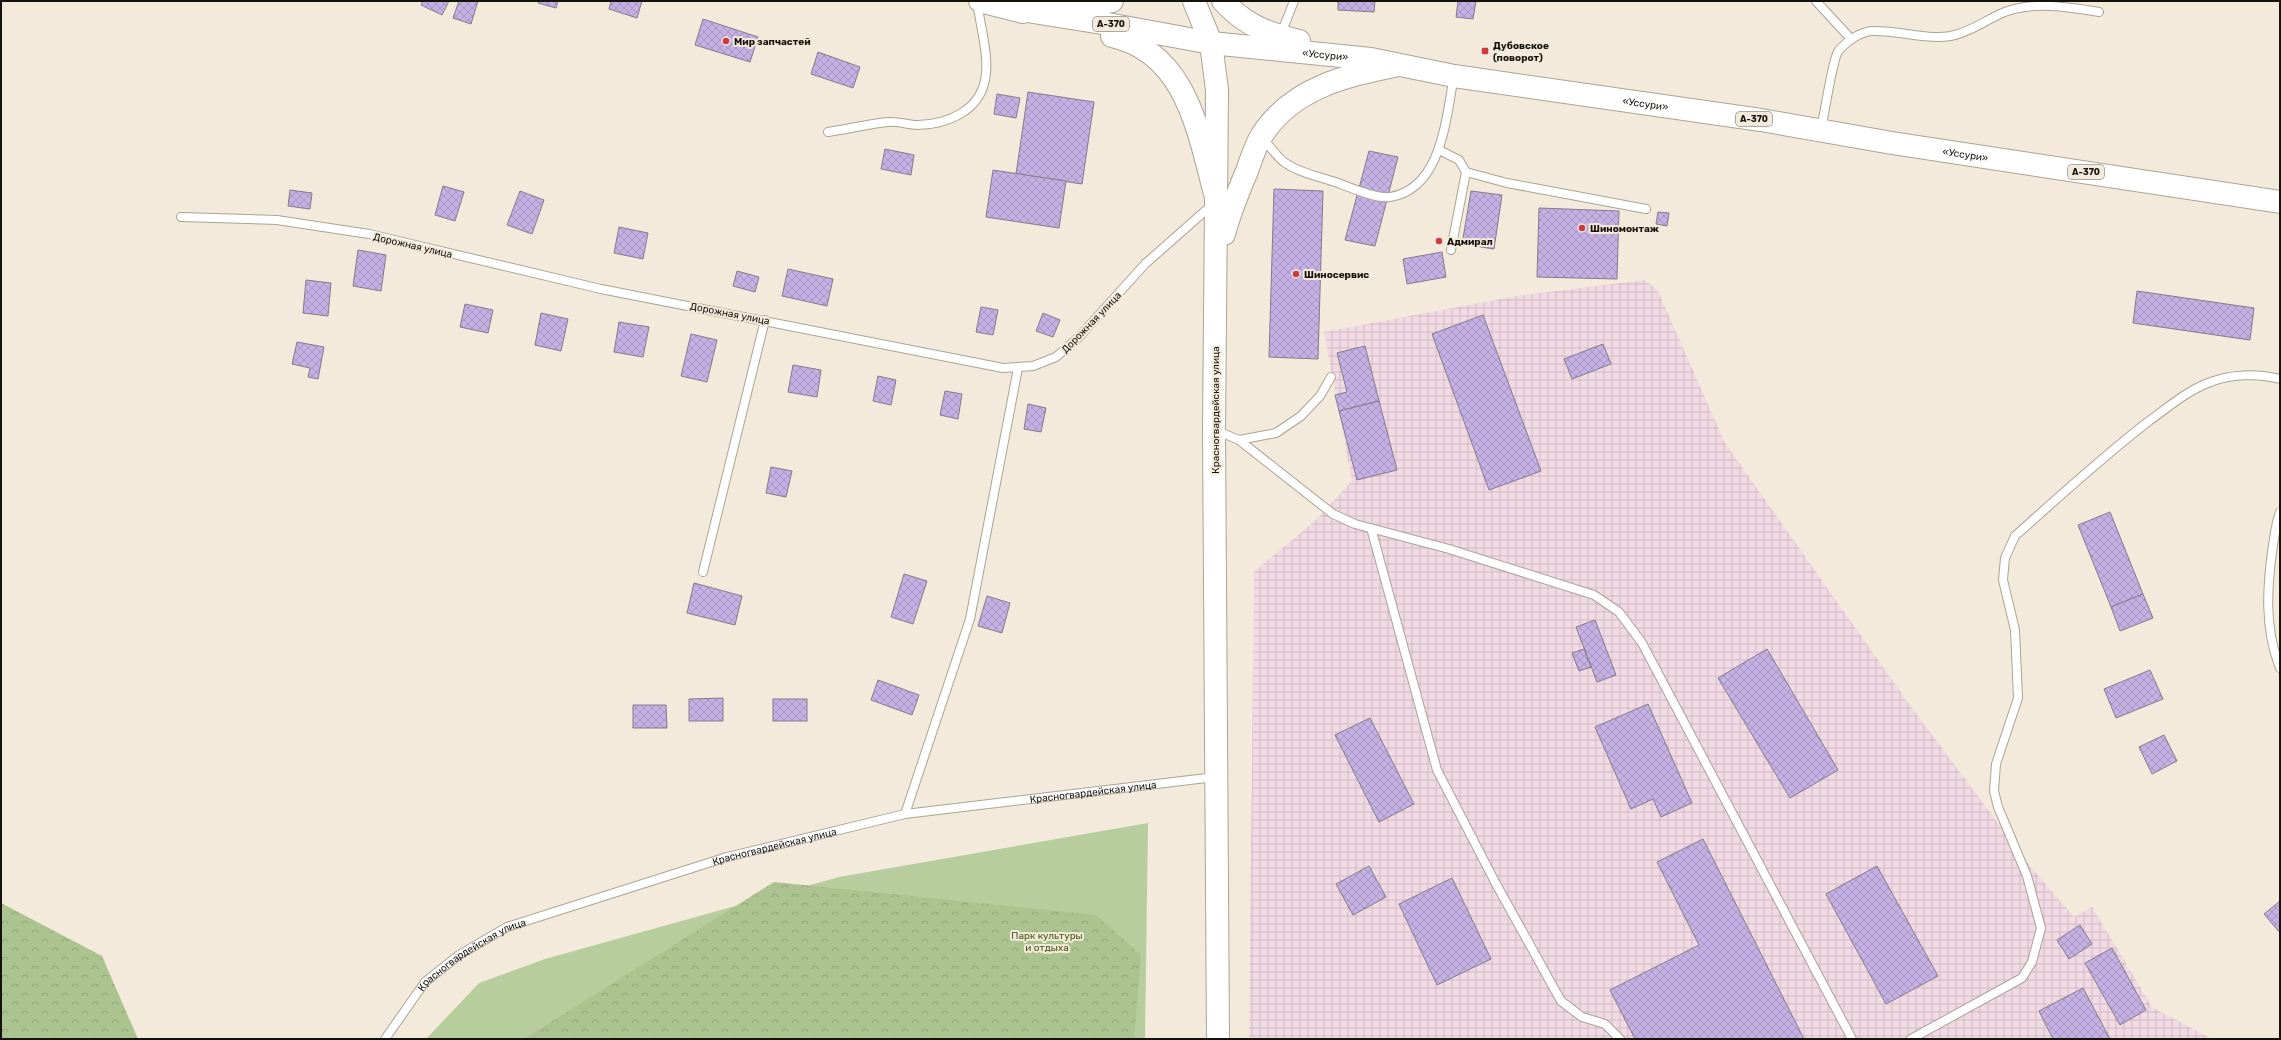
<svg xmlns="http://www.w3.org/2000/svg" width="2281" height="1040" viewBox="0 0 2281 1040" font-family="Rubik,sans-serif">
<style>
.industrial{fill:url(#industrial-grid)}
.green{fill:#b7cd9d}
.forest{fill:url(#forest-crowns)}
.building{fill:url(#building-cross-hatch);stroke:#817b8a}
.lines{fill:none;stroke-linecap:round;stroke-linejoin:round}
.lane-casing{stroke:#aca394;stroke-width:10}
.secondary-casing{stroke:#aca394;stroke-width:24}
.primary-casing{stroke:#aca394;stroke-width:24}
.highway-casing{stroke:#aca394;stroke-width:24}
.lane{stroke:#fff;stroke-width:8}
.secondary{stroke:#fff;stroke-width:22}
.primary{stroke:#fff;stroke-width:22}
.highway{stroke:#fff;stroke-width:22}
.poi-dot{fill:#cb3b44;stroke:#f4eadb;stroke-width:1.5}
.labels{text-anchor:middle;stroke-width:4;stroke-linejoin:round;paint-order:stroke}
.shield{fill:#f4eadb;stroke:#58534a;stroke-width:1}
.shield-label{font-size:9px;font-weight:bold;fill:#15120c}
.poi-label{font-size:10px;font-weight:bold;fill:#15120c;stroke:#f4eadb;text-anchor:start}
.street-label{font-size:10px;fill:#15120c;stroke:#f4eadb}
.park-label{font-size:10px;fill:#3c5708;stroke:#f4eadb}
</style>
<defs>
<pattern id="industrial-grid" width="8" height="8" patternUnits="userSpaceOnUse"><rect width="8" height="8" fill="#f2dae5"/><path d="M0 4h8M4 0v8" fill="none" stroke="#cfbac3"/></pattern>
<pattern id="forest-crowns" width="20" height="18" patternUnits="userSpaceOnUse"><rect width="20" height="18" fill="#abc38f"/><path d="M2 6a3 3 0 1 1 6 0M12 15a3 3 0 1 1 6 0" fill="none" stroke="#92a67a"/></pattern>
<pattern id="building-cross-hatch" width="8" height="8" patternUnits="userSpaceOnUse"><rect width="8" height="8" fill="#c4b0e3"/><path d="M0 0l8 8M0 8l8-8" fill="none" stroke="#a896c2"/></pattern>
</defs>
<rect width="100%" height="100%" fill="#f4eadb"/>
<path class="industrial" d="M1644,280l13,9 68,154 184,261 125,167 40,46 18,-10 60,100 60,32h-963l5,-467 63,-53 35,-38 -28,-149 193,-36z"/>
<path class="green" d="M1148,823l-3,216h-719l53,-56 66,-24 294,-82z"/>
<g class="forest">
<path d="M774,882l322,33 45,40 -7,84h-610z"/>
<path d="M1,903l101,53 36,83h-137z"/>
</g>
<g class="building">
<path d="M423,1h26l-7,14 -21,-10z"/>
<path d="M459,1h19l-7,23 -18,-6z"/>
<path d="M539,1h19l-2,7 -18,-5z"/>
<path d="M611,1h31l-5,17 -28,-9z"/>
<path d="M1338,1h37l-1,11 -36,-2z"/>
<path d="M1458,1h18l-3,18 -17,-2z"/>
<path d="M703,19l55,18 -8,25 -55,-17z"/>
<path d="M818,52l42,15 -7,21 -42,-14z"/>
<path d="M1028,92l66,10 -12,82 -66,-10z"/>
<path d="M997,94l23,4 -4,20 -22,-4z"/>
<path d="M885,149l29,6 -3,20 -30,-6z"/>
<path d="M1369,151l29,6 -23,89 -30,-6z"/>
<path d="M993,170l73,11 -7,47 -73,-11z"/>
<path d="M443,186l21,6 -9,29 -20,-6z"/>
<path d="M1274,189l49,2 -5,168 -49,-2z"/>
<path d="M290,190l22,3 -2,16 -22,-3z"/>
<path d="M520,191l24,9 -12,34 -25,-9z"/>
<path d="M1471,191l31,4 -8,54 -32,-5z"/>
<path d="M1539,208l80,3 -2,68 -80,-2z"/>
<path d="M1658,212l11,1 -2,13 -11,-2z"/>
<path d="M619,227l29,6 -5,26 -29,-6z"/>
<path d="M358,250l28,5 -5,36 -28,-5z"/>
<path d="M1442,252l4,25 -39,7 -4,-25z"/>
<path d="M788,269l45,10 -6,27 -45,-10z"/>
<path d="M737,271l22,6 -4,15 -22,-6z"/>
<path d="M306,280l25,3 -3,33 -25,-3z"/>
<path d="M2137,291l117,17 -4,32 -117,-17z"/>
<path d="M465,304l28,6 -5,23 -28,-6z"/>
<path d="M981,307l17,3 -5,25 -17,-3z"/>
<path d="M541,313l27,6 -7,32 -26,-6z"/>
<path d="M1043,313l17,7 -7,17 -17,-6z"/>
<path d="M1483,315l58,156 -52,19 -57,-156z"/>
<path d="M619,322l30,5 -6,30 -29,-5z"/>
<path d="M691,334l26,6 -10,42 -26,-6z"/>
<path d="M297,342l27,5 -6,32 -10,-2 2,-9 -18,-4z"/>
<path d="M1603,344l8,20 -39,15 -8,-20z"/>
<path d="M1365,346l14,55 -40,10 -4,-16 12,-3 -10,-39z"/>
<path d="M793,365l28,5 -4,27 -29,-5z"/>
<path d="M878,376l18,4 -5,25 -18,-4z"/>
<path d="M945,391l17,3 -4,25 -18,-4z"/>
<path d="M1379,401l18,69 -40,10 -18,-69z"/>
<path d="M1028,404l18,4 -5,24 -17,-3z"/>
<path d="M771,467l21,4 -6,26 -20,-4z"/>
<path d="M2110,512l33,82 -32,13 -33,-82z"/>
<path d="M904,574l23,7 -14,43 -22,-7z"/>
<path d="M694,583l48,13 -7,29 -48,-12z"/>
<path d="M2143,594l10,24 -33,13 -9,-24z"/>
<path d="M987,596l23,7 -8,30 -24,-7z"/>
<path d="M1595,620l21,55 -19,7 -21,-55z"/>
<path d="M1584,649l7,18 -12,4 -7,-18z"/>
<path d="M1767,649l71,121 -48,28 -72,-120z"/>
<path d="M2150,670l13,29 -47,19 -12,-29z"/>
<path d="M878,680l41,15 -7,20 -41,-15z"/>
<path d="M723,698v23h-34v-22z"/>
<rect x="773" y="699" width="34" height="22"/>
<path d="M1648,704l44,99 -31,14 -8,-18 -22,10 -36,-82z"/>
<path d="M633,705h33l1,23h-34z"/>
<path d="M1370,718l44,86 -35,18 -44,-87z"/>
<path d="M2164,735l13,26 -25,13 -13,-27z"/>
<path d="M1703,839l101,200h-169l-25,-49 89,-45 -42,-83z"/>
<path d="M1369,866l17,31 -33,18 -17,-31z"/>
<path d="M1877,866l61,110 -52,28 -60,-110z"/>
<path d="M1452,878l39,81 -54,26 -38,-81z"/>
<path d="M2280,901v32l-16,-19z"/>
<path d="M2080,925l12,19 -23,15 -12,-19z"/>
<path d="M2112,948l34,62 -26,15 -35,-62z"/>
<path d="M2083,988l27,51h-57l-14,-28z"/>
</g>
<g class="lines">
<defs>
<g id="lane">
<path d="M1816,1l35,38"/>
<path d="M1281,34l13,-33"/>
<path d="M1821,129c3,-12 12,-73 18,-79 8,-9 21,-18 33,-19 27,-1 52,9 79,5 19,-4 32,-14 49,-22 31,-14 67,-7 99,-2"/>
<path d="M828,132c20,-3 40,-8 60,-10 10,-1 20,3 30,3 30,-1 61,-14 67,-45 5,-21 -5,-56 -8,-78"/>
<path d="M1262,137c7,8 13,18 22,25 15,11 37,15 54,21 13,5 39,16 52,14 52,-8 56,-80 64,-121"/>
<path d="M1439,150l20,10 7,12 41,11 139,26"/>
<path d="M181,217l96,3 92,14 232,55 402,79 30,-2 23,-9 23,-20 66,-73 68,-60"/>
<path d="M1451,250l15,-78"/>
<path d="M1215,430l24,10 37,-7 25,-17 19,-20 11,-19"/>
<path d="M1239,440l94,74 22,10 94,25 145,46 25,17 23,31 210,396"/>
<path d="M2280,512c-4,10 -5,22 -7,33 -6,41 -9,83 7,123"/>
<path d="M1371,528l66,242 58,112 66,119 21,16 23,7 15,15"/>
<path d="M703,572l62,-252"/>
<path d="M905,814l65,-195 48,-251"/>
<path id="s1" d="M385,1039l40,-57 34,-27 48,-28 220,-70 178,-43 310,-37"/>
<path d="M1911,1039l111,-61 10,-16 9,-34 -14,-52 -29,-69 -4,-16 2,-27 22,-66 -3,-68 -12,-50 2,-22 10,-22c44,-39 87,-79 134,-115 18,-13 38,-30 59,-38 22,-9 49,-10 72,-4"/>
</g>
<g id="secondary">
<path d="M1194,1l17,42"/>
<path d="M1036,2c27,4 50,5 76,-1"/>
</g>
<g id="primary">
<path d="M1211,43l6,47 -3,340 4,609"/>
<path d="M1224,234c6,-22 14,-42 23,-63 4,-11 8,-25 15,-36 31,-48 84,-59 136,-70"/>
</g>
<g id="highway">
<path d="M980,1l43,11"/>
<path d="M1223,1c23,25 44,32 76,40"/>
<path id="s2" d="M1010,8l98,16 103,19 160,16 83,17 307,44 131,23 388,59"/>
<path d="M1112,36c77,17 87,101 105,165"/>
</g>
</defs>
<use href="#lane" class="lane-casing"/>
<use href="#secondary" class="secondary-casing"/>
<use href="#primary" class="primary-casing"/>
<use href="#highway" class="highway-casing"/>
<use href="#lane" class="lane"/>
<use href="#secondary" class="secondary"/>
<use href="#primary" class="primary"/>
<use href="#highway" class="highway"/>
</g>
<g class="poi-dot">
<circle cx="726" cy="41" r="4"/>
<rect x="1481" y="47" width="8" height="8" rx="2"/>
<circle cx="1582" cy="228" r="4"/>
<circle cx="1439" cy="241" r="4"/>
<circle cx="1296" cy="274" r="4"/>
</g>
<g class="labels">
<g class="shield">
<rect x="1093" y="17" width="36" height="14" rx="3"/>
<rect x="1736" y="112" width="36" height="14" rx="3"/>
<rect x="2068" y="165" width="36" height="14" rx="3"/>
</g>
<g class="shield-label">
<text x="1111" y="27">А-370</text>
<text x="1754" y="122">А-370</text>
<text x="2086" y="175">А-370</text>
</g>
<g class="poi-label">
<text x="734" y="45">Мир запчастей</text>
<text x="1493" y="49">Дубовское<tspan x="1493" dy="12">(поворот)</tspan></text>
<text x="1590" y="232">Шиномонтаж</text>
<text x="1447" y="245">Адмирал</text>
<text x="1304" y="278">Шиносервис</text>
</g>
<g class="street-label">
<text dy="4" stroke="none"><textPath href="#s2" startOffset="319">«Уссури»</textPath></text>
<text dy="4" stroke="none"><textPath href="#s2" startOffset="643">«Уссури»</textPath></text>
<text dy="4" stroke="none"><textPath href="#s2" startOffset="967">«Уссури»</textPath></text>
<text transform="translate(413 245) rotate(13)" y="4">Дорожная улица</text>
<text transform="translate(730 313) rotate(11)" y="4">Дорожная улица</text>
<text transform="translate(1091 322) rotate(-46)" y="4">Дорожная улица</text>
<text transform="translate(1215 410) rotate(-90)" y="4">Красногвардейская улица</text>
<text dy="4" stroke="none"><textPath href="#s1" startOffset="772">Красногвардейская улица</textPath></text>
<text dy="4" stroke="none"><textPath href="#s1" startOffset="448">Красногвардейская улица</textPath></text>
<text dy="4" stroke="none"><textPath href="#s1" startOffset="124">Красногвардейская улица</textPath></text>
</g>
<g class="park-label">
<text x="1047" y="939">Парк культуры<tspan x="1047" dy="12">и отдыха</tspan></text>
</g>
</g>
<rect width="2281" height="1040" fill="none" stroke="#15120c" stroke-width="4"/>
</svg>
